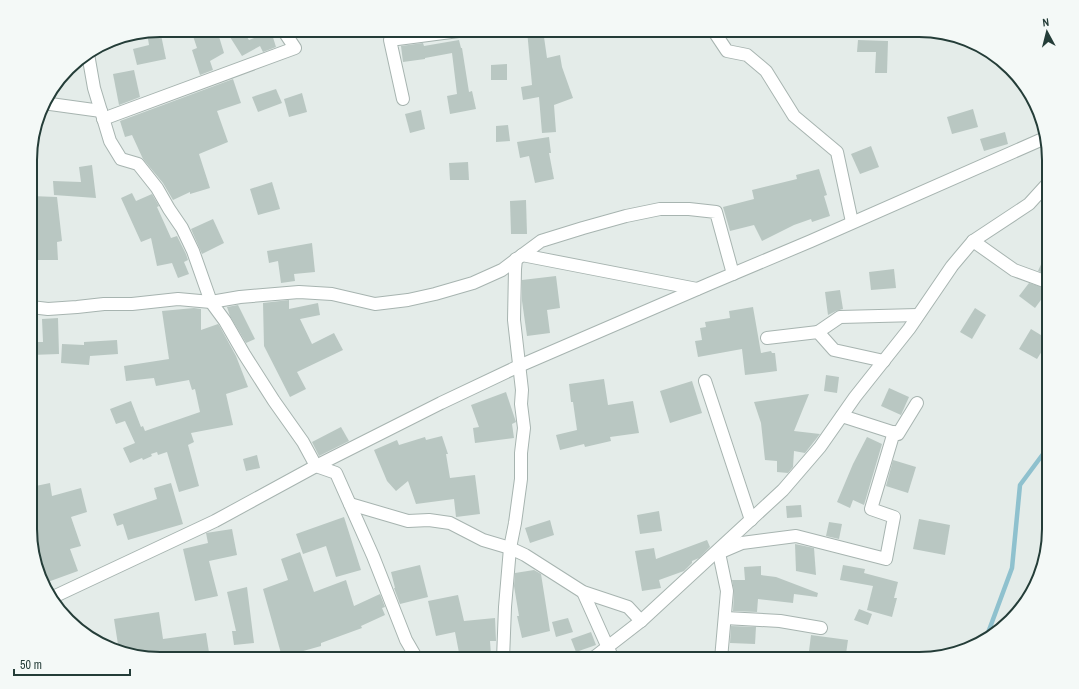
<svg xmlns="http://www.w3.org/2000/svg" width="1079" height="689" viewBox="0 0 1079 689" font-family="'Archivo Narrow',sans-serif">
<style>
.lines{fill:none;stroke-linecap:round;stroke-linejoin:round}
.stream{stroke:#8fc1ce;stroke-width:4.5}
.building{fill:#b9c7c2}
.minor-casing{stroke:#a7b4b0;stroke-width:14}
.tertiary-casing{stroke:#a7b4b0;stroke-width:14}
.minor{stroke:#fff;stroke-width:12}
.tertiary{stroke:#fff;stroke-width:12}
.rim{fill:none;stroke:#243d38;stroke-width:2}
</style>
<rect width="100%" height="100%" fill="#e4ece9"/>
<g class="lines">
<path class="stream" d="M985,641l27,-73 8,-83 29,-39"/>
</g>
<g class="building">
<path d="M160,30l6,29 -29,6 -4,-16 16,-4 -2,-12z"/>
<path d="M191,30h26l7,23 -14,8 3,9 -13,5 -8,-25 5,-2z"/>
<path d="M242,30l7,10 22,-9 5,16 -13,5 -3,-6 -18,10 -12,-19z"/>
<path d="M527,30h16l4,28 13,-3 2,12 11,31 -19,7 2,27 -14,1 -3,-36 -16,3 -2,-13 11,-2z"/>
<path d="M459,40l2,8h1l7,44 3,-1 4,18 -26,5 -3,-18 10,-2 -5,-41 -27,5v1l-22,3 -2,-16 22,-3 1,3z"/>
<path d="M858,40l30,1 -1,32h-12l1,-21h-19z"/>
<path d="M507,64v16h-16v-15z"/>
<path d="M134,70l6,27 -21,8 -6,-31z"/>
<path d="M233,79l8,24 -24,8 11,31 -29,12 11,34 -20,6v-2l-17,8 -10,-17 -20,-24 -11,-24 -7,2 -5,-16z"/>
<path d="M276,89l6,14 -24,9 -6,-15z"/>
<path d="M302,93l5,19 -18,5 -5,-18z"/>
<path d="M973,109l5,18 -26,7 -5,-17z"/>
<path d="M421,110l4,19 -15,4 -5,-19z"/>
<path d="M508,125l2,16 -14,1v-16z"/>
<path d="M1005,132l3,12 -24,7 -4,-12z"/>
<path d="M549,137l2,16h-2l5,26 -19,4 -6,-27 -9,2 -3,-16z"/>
<path d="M871,146l8,21 -19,7 -9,-20z"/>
<path d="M468,162l1,18h-19l-1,-17z"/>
<path d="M92,165l4,33 -42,-3 -1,-14 28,1 -2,-15z"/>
<path d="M819,169l8,26 -3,1 6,20 -18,6 -1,-3 -17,6 -32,16 -8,-16 -24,6 -7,-24 31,-8 -2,-9 45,-11 -1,-4z"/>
<path d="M272,182l8,27 -22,6 -8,-26z"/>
<path d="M132,193l4,8 16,-7 7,12 -2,1 14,31 6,-2 9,18 2,6 -4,2 5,12 -11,4 -6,-15 -15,3 -6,-28 -10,4 -20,-44z"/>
<path d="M31,196l26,1 5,44 -5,1 1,18h-27z"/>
<path d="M526,200l1,34h-16l-1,-33z"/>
<path d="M213,219l11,24 -22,11 -11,-25z"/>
<path d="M312,243l3,29 -21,2 1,7 -14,2 -3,-22 -9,2 -2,-12z"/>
<path d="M1049,247v28l-11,-4z"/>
<path d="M894,269l2,19 -25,2 -2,-18z"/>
<path d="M556,276l4,32 -13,2 3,23 -23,3 -5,-35v-21z"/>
<path d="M1029,283l20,6 -14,19 -16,-12z"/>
<path d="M840,290l3,19 -7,2 -8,4 -3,-23z"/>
<path d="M289,300v9l29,-6 2,12 -20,4 12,25 22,-11 9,17 -46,22 9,17 -16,8 -26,-51 -1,-43z"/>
<path d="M238,305l17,34 -9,4 -16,-27 -3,-9z"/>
<path d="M753,307l8,46 10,-2 1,2h3l2,18 -32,4 -3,-26 -44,8 -3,-16 7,-1 -2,-12 6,-1 -1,-5 25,-4 -1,-7z"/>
<path d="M194,308l7,1v21l17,-6 1,1 17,31 12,31 -22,7 7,31 -42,8 3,9 -6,3 11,41 -20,6 -12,-40 -9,3 -1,-3 -6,2 1,2 -9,4 -1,-2 -12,5 -7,-15 12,-5 -10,-22 -9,3 -6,-15 21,-8 10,26 2,-1 2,5 55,-19 -5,-23 -3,1 -3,-10 -33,6 -2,-8 -28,3 -2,-15 45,-7 -7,-48z"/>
<path d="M975,308l11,7 -14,24 -12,-7z"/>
<path d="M58,318l1,36 -28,1v-13h12l-1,-23z"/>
<path d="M1031,329l18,11 -12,19 -18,-10z"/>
<path d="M117,340l1,14 -28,2 -1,9 -28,-2 1,-19 22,1v-3z"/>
<path d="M826,375l13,2 -2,16 -13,-2z"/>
<path d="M604,379l4,26 25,-4 6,32 -29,4 1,4 -26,6 -1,-3 -24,6 -4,-15 21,-5 -4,-28h-2l-2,-18z"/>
<path d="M692,381l10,32 -32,10 -10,-32z"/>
<path d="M889,388l20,9 -8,18 -20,-9z"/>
<path d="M506,392l10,30 -4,2 2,14 -39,5 -2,-15 6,-1 -8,-22z"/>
<path d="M809,394l-15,37 26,3 -15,19 -11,-2 -1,16 -5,6 -11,-1v-11l-12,-1 -4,-37 -7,-21z"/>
<path d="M341,427l8,14 -30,15 -7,-14z"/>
<path d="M442,436l6,18h-2l4,24 25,-3 5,39 -24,3 -2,-18 -38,5 -8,-23 -12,10 -9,-10 -13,-31 23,-10 2,5 26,-8 1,3z"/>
<path d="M867,437l15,7 -18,61 -11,-5 -3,8 -13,-6 16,-38z"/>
<path d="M257,455l3,13 -14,3 -3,-12z"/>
<path d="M893,460l23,7 -8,26 -22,-7z"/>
<path d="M50,483l2,13 29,-8 6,24 -16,5 10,29 -11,3 8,22 -33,12 -14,-37v-59z"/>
<path d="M171,483l12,41 -55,16 -5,-16 -6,2 -4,-12 44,-15 -3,-11z"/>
<path d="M801,505l1,12 -15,1 -1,-12z"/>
<path d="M659,511l3,20 -22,3 -3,-19z"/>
<path d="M344,517l17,53 -25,7 -10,-31 -23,8 -7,-20z"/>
<path d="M919,519l31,6 -5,30 -32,-6z"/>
<path d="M550,520l4,15 -24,8 -5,-15z"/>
<path d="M829,522l13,2 -3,15 -13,-3z"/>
<path d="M232,529l5,26 -28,6 9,35 -23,5 -12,-52 25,-6 -2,-10z"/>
<path d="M707,540l3,7 -11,11 -7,3v2l-8,8 -25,9 2,8 -19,3 -7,-40 19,-3 2,11z"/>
<path d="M795,544l19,4 2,27 -20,-4z"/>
<path d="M300,552l14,40 32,-12 8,26 26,-12 5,13 -3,1 3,7 -24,11 1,2 -41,15v3l-39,11 -19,-68 25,-9 -7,-21z"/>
<path d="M420,565l8,32 -28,7 -6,-16h1l-4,-16z"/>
<path d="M843,565l22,4 -1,4 34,9 -4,16h3l-5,19 -25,-7 6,-24 -33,-6z"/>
<path d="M761,566v9l15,2 42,16 -1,4 -23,-3 -1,9 -35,-4 -1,13 -24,-1 1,-20 -2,-11h13l-1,-13z"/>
<path d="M534,570l7,4 9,57 -28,7 -5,-22h2l-5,-30 1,-13z"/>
<path d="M247,587l7,56 -20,2 -2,-14h4l-9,-39z"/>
<path d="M458,595l6,26 31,-3 1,23h-6l1,14 -31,3 -5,-26 -19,4 -8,-35z"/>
<path d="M859,609l13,5 -4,11 -14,-5z"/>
<path d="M159,612l4,27 43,-6 4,26h-50l-34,-4 -7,-4 -5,-32z"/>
<path d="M568,618l5,14 -17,5 -4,-15z"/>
<path d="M731,626l25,1 -1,17 -25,-1z"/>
<path d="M591,632l5,13 -20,7 -5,-13z"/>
<path d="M811,635l37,5 -2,14 -12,-2 -1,7h-25z"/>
</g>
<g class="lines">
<defs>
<g id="minor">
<path d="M713,30l14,21 20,4 19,16 28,45 43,36 15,70"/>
<path d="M105,43l13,-5"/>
<path d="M88,54l6,34 16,53 11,18 17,5 19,24 12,21 13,19 11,23 18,51 14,19 19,33 30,47 29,41 13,24 20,7 37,83 33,84 11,19"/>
<path d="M403,99l-13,-59 76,-10"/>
<path d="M43,103l58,8"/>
<path d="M103,119l192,-71 -12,-18"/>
<path d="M973,241l41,29 33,12"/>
<path d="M522,255l175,34"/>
<path d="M31,307l17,2 29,-2 27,-3h28l46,-5 33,3 29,-5 59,-5 33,2 43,10 33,-4 27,-6 38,-11 29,-13 39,-29 42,-13 43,-12 34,-7h29l27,3 17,62"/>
<path d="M818,332l22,-15 78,-2"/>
<path d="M767,338l51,-6 16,18 50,11"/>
<path d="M705,381l46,139"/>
<path d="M842,416l56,18 19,-31"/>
<path d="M350,504l58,17 21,-1 21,3 33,17 27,8 15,7 58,37 45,15 13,14"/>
<path d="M721,552l21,-9 54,-7 90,23 8,-42 -23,-8 23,-77"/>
<path d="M719,553l8,38 -6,68"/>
<path d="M583,592l30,67"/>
<path d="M725,618l55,3 41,7"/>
<path d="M503,659l2,-52 5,-59 5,-25 6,-44v-26l3,-25 -3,-24 1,-14 -8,-70 1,-51 1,-10"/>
<path d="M592,659l49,-38 142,-131 37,-43 35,-50 54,-68 43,-63 21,-25 56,-37 20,-22"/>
</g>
<path id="tertiary" d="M51,598l164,-77 101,-55 125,-63 78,-37 190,-82 102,-43 234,-103"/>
</defs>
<use href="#minor" class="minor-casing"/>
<use href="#tertiary" class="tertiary-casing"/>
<use href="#minor" class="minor"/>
<use href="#tertiary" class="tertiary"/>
</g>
<path d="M0 0H1079V689H0ZM160 37H919A123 123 0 0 1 1042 160V529A123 123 0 0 1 919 652H160A123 123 0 0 1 37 529V160A123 123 0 0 1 160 37Z" fill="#f4f9f7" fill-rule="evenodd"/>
<path class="rim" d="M160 37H919A123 123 0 0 1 1042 160V529A123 123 0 0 1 919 652H160A123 123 0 0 1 37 529V160A123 123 0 0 1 160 37Z"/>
<g transform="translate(1047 32) rotate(353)" stroke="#f4f9f7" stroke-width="3" paint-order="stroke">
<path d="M0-3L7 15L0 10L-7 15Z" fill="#243d38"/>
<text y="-6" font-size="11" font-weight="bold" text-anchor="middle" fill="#243d38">N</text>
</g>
<path d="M14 669v6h116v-6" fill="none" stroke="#243d38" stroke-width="2"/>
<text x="20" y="669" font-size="12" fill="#243d38" stroke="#f4f9f7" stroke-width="3" paint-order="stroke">50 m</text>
</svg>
